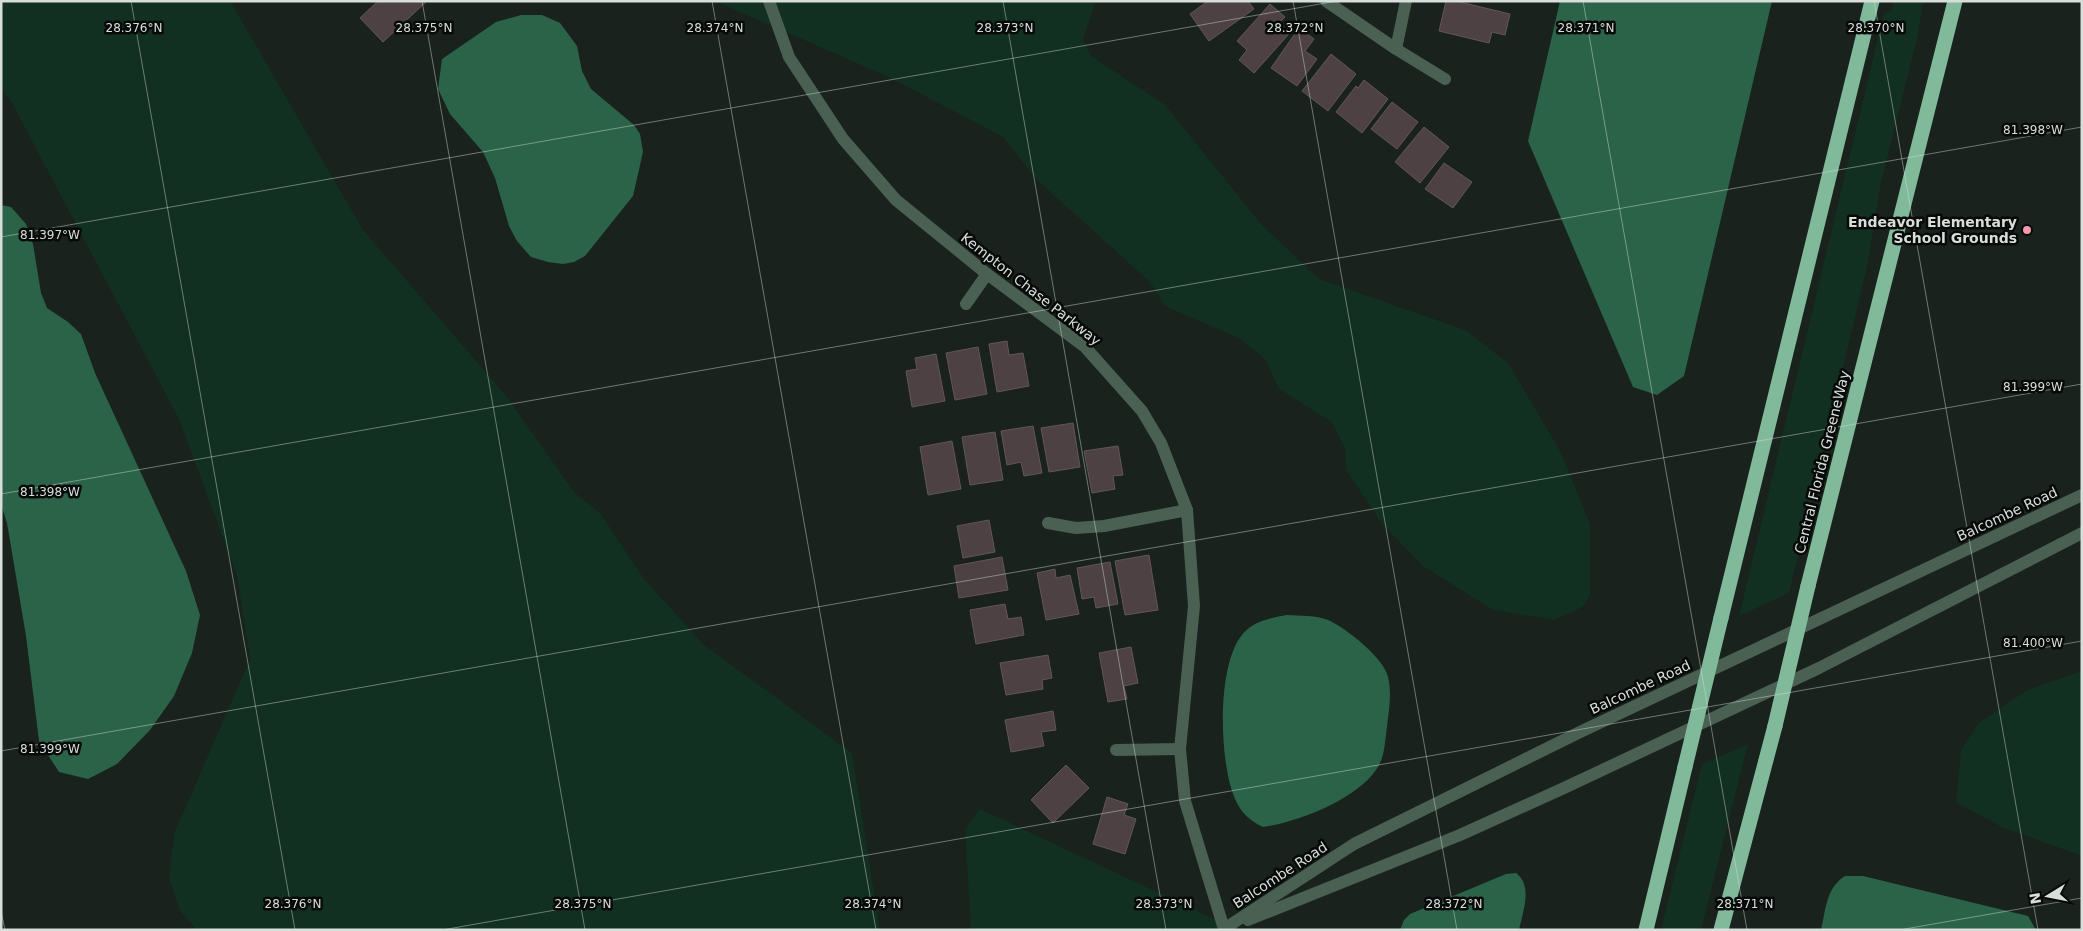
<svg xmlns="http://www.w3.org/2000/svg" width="2083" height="931" viewBox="0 0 2083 931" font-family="'DejaVu Sans',sans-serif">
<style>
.green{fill:#123022}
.water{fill:#2b6348}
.building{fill:#4d4143;stroke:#635658}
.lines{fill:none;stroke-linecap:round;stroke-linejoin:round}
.minor{stroke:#496053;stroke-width:12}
.highway{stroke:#81ba9b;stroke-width:15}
.highway-bridge{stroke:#81ba9b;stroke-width:15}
.ticks{fill:none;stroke:#d8dfdb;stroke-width:1;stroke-opacity:0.45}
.poi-dot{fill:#f39aaa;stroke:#070a08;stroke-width:2}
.labels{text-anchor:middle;stroke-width:5;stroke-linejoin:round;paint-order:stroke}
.poi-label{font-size:14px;font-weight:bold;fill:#d8dfdb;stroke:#070a08;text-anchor:end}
.street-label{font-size:14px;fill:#d8dfdb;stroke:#070a08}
.ticks-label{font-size:12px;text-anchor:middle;fill:#d8dfdb;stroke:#070a08;stroke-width:5;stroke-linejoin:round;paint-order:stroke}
</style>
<rect width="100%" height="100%" fill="#19221d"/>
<g class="green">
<path d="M1,1h229l133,229 144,167 67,95 26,21 44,66 60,66 148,108 28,177h-683l-17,-19 -11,-33 5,-44 76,-175 -13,-84 -58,-156 -167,-316 -11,-15z"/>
<path d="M715,1h381l-13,38 8,17 74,49 96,119 58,55 146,51 43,33 52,88 30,73v72l-8,11 -28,13 -61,-10 -70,-44 -40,-41 -37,-55 -1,-21 -13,-27 -53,-33 -13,-29 -27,-22 -74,-32 -15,-24 -113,-102 -34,-43 -110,-58z"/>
<path d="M1894,1h29l-5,33 -37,148 -14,85 -78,326 -50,23 145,-603 8,-2z"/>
<path d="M2082,671v185l-80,-29 -46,-25 5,-52 17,-26 49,-34z"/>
<path d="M1748,744l-47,186h-40l41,-166z"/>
<path d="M980,809l258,121h-267l-6,-101z"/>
</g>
<g class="water">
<path d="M1560,1h212l-88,375 -27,19 -24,-8 -105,-246z"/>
<path d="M521,15h21l18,8 17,23 5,25 9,18 43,36 6,9 3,18 -10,44 -48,60 -11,6 -11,2 -15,-2 -17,-5 -14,-16 -8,-15 -14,-48 -12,-26 -33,-38 -12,-25 4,-30 54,-37z"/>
<path d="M1,205l10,2 15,17 7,20 8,49 6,15 21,14 13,12 14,39 91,198 14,44 -8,38 -18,43 -24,34 -33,34 -29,15 -29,-7 -20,-31 -13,-105 -19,-113 -6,-19z"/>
<path d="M1287,615c13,1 29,0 41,5 18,8 56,38 60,57 4,17 1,33 -1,49 -2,15 -2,32 -11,44 -21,30 -78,52 -113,57 -11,-5 -22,-14 -27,-26 -17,-35 -20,-135 6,-166 11,-14 29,-17 45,-20z"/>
<path d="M1516,873c17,13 7,38 3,57h-119l4,-10 6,-6 96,-40z"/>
<path d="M1845,876h18l165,40 8,14h-215c5,-21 5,-42 24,-54z"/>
</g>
<g class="building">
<path d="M378,1h49l-44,41 -23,-24z"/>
<path d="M1208,1h40l6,8 -45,32 -19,-27z"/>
<path d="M1446,1h10l54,13 -5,21 -13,-3 -3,11 -50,-12z"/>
<path d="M1270,4l15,13 -7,7 11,10 -35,39 -15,-13 8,-10 -10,-9z"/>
<path d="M1299,28l15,11 -9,12 12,8 -20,27 -26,-18z"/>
<path d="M1331,54l25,20 -28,37 -26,-20z"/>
<path d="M1364,80l24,19 -26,34 -26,-21 20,-26 2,2z"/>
<path d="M1392,102l26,20 -21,27 -26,-20z"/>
<path d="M1424,127l25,20 -29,36 -25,-21z"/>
<path d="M1444,163l28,19 -19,26 -28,-19z"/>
<path d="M1007,341l2,14 14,-2 6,33 -32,6 -8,-48z"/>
<path d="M978,347l9,47 -32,6 -9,-47z"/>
<path d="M936,354l9,47 -33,6 -6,-36 11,-2 -2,-11z"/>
<path d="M1073,423l7,44 -31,5 -8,-44z"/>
<path d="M1033,426l9,47 -18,3 -3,-14 -14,3 -6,-34z"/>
<path d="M995,432l8,48 -33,5 -8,-48z"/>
<path d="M952,441l9,48 -33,6 -8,-48z"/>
<path d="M1118,446l5,29 -10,1 2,13 -23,4 -8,-42z"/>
<path d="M989,520l6,32 -32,6 -6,-32z"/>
<path d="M1149,555l9,55 -33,5 -10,-54z"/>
<path d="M1002,557l6,33 -49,8 -5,-32z"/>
<path d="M1110,562l8,42 -22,4 -2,-11 -12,2 -5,-31z"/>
<path d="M1055,569l1,9 14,-3 9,39 -33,6 -9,-47z"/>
<path d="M1005,604l3,15 13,-2 3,18 -48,9 -6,-34z"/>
<path d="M1131,647l7,36 -14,3 3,13 -19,3 -9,-49z"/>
<path d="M1048,655l4,23 -10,2 1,9 -37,6 -6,-32z"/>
<path d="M1053,711l3,19 -15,2 3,14 -33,6 -6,-32z"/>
<path d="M1066,765l23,23 -36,35 -22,-23z"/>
<path d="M1107,797l21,7 -4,11 12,4 -11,35 -32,-10z"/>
</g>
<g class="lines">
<g class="minor">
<path d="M769,1l20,56 54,82 53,61 91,74 98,73 57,64 19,32 26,67 7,96 -14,143 5,52 39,128"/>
<path d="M1326,1l70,48 49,30"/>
<path d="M1396,49l10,-48"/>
<path d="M966,304l21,-30"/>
<path d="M1048,523l28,5 28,-2 83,-16"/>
<path d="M1116,750l64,-1"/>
<path d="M1248,920l212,-85 104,-47 255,-120 263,-135"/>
<path d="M1224,929l130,-85 226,-112 502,-237"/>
</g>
<g class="highway">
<path d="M1808,586l147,-585"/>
<path d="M1721,618l151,-617"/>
<path d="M1646,930l39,-163"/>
<path d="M1721,930l54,-204"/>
</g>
<g class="highway-bridge">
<path d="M1775,726l33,-140"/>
<path d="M1685,767l36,-149"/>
</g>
</g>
<path class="ticks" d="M131,1l164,929M422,1l163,929M712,1l164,929M1003,1l163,929M1293,1l164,929M1583,1l164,929M1874,1l164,929M1,237l1336,-236M1,494l2081,-367M1,751l2081,-367M1,911l4,19M442,930l1640,-289M1899,930l183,-32"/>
<circle class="poi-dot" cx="2027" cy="230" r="5"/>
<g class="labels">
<g class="poi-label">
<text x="2017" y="227">Endeavor Elementary<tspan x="2017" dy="16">School Grounds</tspan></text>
</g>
<g class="street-label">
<text transform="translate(1031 289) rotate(38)" y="5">Kempton Chase Parkway</text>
<text transform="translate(1822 462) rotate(-76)" y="5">Central Florida GreeneWay</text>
<text transform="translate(2007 514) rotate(-25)" y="5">Balcombe Road</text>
<text transform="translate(1640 687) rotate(-25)" y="5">Balcombe Road</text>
<text transform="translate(1280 875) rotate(-33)" y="5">Balcombe Road</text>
</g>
</g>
<g class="ticks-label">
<text x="134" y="32">28.376°N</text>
<text x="424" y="32">28.375°N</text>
<text x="715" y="32">28.374°N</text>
<text x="1005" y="32">28.373°N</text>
<text x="1295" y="32">28.372°N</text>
<text x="1586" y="32">28.371°N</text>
<text x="1876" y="32">28.370°N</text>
<text x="2033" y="134">81.398°W</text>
<text x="50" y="239">81.397°W</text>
<text x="2033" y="391">81.399°W</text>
<text x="50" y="496">81.398°W</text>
<text x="2033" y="647">81.400°W</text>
<text x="50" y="753">81.399°W</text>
<text x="293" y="908">28.376°N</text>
<text x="583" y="908">28.375°N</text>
<text x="873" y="908">28.374°N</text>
<text x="1164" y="908">28.373°N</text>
<text x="1454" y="908">28.372°N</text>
<text x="1745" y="908">28.371°N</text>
</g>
<rect width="2083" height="931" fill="none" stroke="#d8dfdb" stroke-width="5"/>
<g transform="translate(2048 896) rotate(260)" stroke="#070a08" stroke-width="4" paint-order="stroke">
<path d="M0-4L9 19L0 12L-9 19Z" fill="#d8dfdb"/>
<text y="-8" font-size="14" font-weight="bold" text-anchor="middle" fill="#d8dfdb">N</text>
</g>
</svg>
